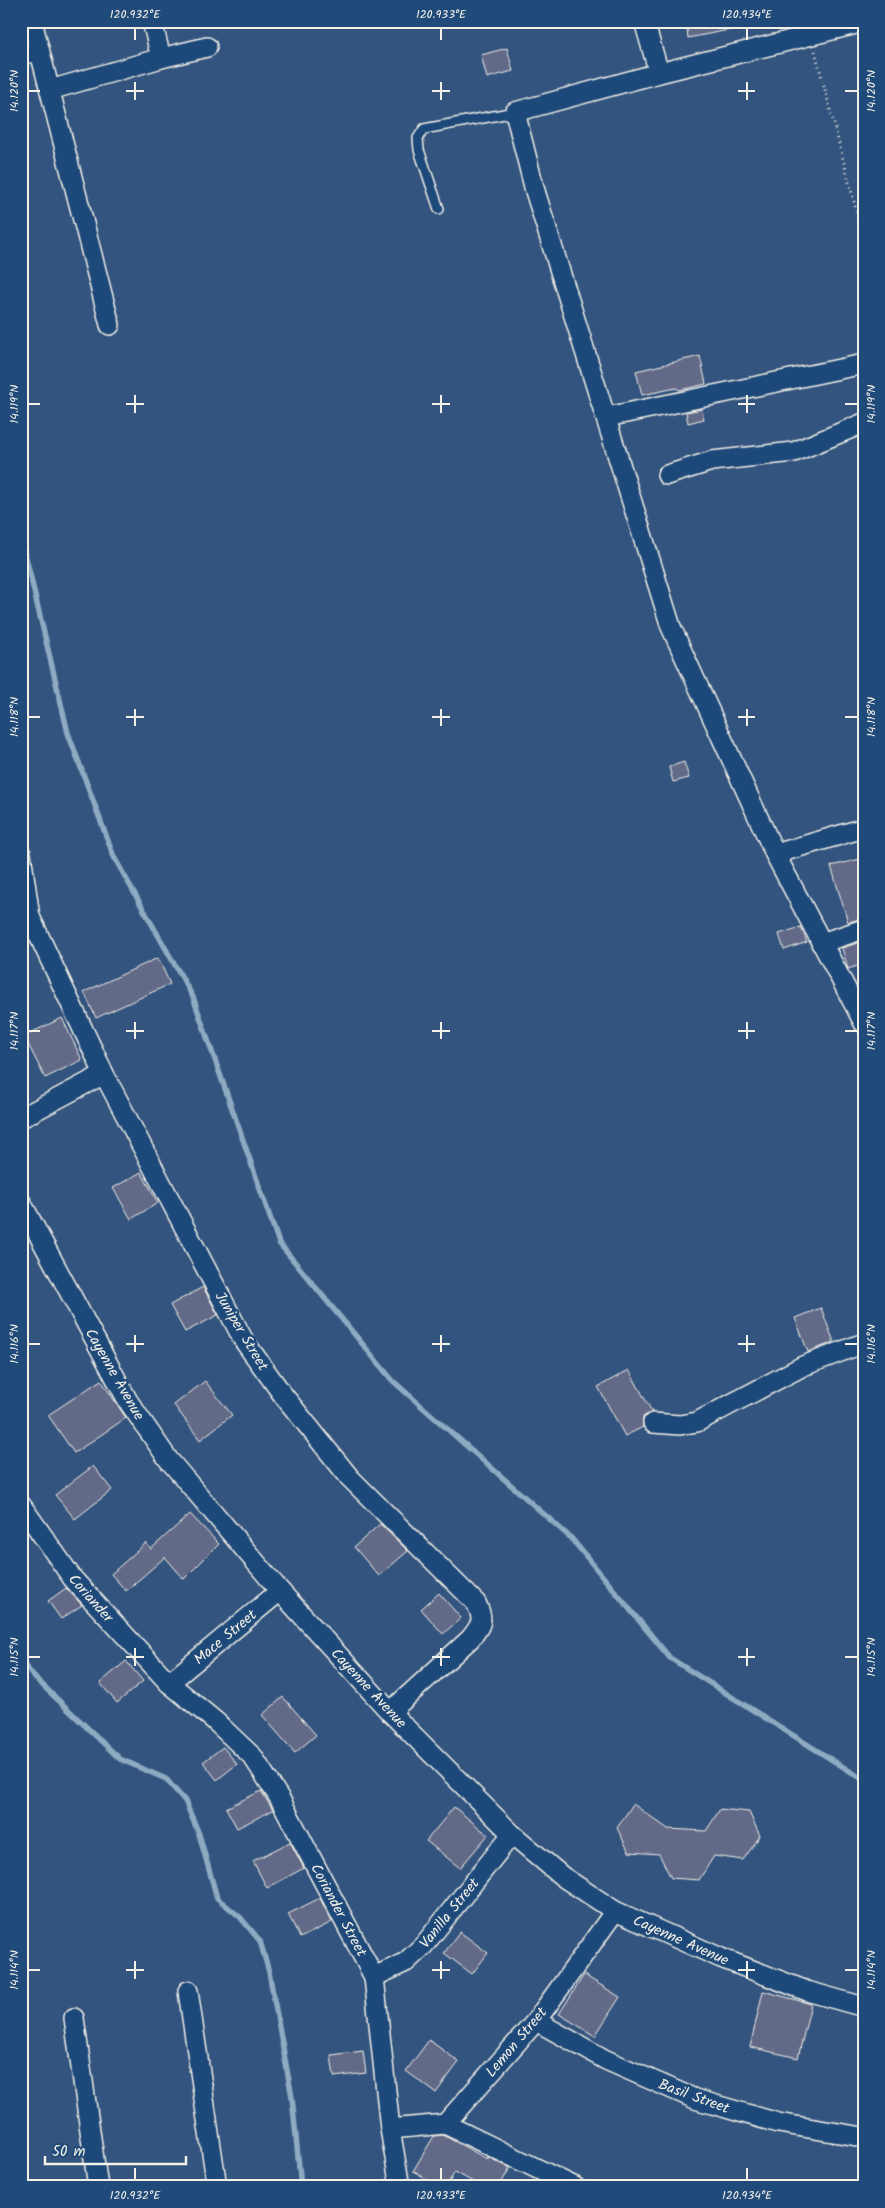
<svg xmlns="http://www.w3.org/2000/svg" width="885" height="2208" viewBox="0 0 885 2208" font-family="Kalam,sans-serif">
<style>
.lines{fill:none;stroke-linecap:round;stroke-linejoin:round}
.stream{stroke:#8eabc2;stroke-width:5.5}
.building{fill:#636a88;stroke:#f4f1e8}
.service-casing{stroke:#f4f1e8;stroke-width:12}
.minor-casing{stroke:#f4f1e8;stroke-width:22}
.path{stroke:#f4f1e8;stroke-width:3;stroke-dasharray:1 4;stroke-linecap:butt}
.service{stroke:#1f4a7a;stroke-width:9}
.minor{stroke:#1f4a7a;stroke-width:19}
.ticks{fill:none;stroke:#f4f1e8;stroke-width:2}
.labels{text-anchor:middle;stroke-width:5;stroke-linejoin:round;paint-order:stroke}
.street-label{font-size:15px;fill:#f4f1e8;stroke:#1f4a7a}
.neatline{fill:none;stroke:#f4f1e8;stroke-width:2}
.ticks-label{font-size:12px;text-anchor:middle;fill:#f4f1e8}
</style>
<rect width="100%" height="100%" fill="#33547e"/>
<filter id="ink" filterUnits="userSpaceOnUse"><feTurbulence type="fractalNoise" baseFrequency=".02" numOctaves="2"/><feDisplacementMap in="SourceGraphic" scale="10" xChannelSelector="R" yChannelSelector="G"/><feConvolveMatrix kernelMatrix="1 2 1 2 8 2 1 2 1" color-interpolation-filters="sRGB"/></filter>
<g filter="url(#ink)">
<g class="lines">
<g class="stream">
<path d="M21,537l47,196 46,124 79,140 86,246 114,138 178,157 99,120 194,122"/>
<path d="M21,1660l12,16 87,83 46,20 19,22 14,33 18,64 23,19 20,24 9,31 23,125 9,90"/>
</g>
</g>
<g class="building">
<path d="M686,21h48v8l-46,9z"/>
<path d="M507,48l6,23 -26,7 -6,-23z"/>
<path d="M700,356l6,28 -26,6 -4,-2 -34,7 -6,-24z"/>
<path d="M702,409l2,10 -16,4 -2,-11z"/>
<path d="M684,762l5,16 -16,4 -4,-15z"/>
<path d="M864,858v60l-16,4 -17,-56z"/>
<path d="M801,927l6,15 -23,8 -5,-16z"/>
<path d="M864,941v23l-16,5 -6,-21z"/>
<path d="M158,958l12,26 -74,34 -12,-26z"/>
<path d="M62,1018l20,42 -37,18 -21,-42z"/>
<path d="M141,1172l17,31 -27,16 -18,-31z"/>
<path d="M203,1287l15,28 -33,17 -15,-27z"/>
<path d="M821,1308l13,34 -26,10 -13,-34z"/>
<path d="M629,1370l23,42 -9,5v10l-18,9 -27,-49z"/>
<path d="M101,1380l25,38 -52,35 -26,-38z"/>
<path d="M205,1381l27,34 -32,25 -26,-35z"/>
<path d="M93,1466l19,24 -37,29 -20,-24z"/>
<path d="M190,1514l29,30 -35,35 -19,-22 -39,34 -15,-17 35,-31 5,6z"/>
<path d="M380,1524l28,27 -29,25 -25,-29z"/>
<path d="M66,1588l16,17 -21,14 -13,-18z"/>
<path d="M439,1593l22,25 -18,16 -22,-25z"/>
<path d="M126,1661l17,20 -26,22 -17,-20z"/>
<path d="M283,1697l33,38 -21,18 -33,-38z"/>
<path d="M223,1747l14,17 -20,16 -14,-18z"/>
<path d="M261,1791l12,19 -36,18 -11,-20z"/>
<path d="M633,1804l35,25 38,2 14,-22 29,3 11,24 -17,24 -29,-4 -15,24 -28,-2 -12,-24 -30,-2 -12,-24z"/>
<path d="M454,1807l34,28 -28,33 -34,-27z"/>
<path d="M290,1842l14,26 -37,20 -14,-27z"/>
<path d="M320,1898l12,24 -32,16 -12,-24z"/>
<path d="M460,1932l28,21 -16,21 -28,-21z"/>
<path d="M584,1975l36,22 -25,39 -36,-22z"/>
<path d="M763,1991l48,13 -13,54 -48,-11z"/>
<path d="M429,2040l30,22 -23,31 -30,-22z"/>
<path d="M363,2051l3,22 -32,4 -3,-22z"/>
<path d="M443,2135l44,24 1,-2 22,11 -11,19h-17l-27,-15 -9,15h-7l-26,-16 21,-35z"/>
</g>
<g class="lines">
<defs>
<path id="service" d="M439,209l-20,-59 -1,-12 6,-9 91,-17"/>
<g id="minor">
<path d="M32,21l78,304"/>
<path d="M152,21l9,37"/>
<path d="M644,21l15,52"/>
<path d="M864,22l-205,51 -144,39 20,79 136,436 104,227 89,169"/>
<path d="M21,55l18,-5"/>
<path d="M50,90l111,-32 46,-11"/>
<path d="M607,417l257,-53"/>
<path d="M667,475l45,-14 82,-9 70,-29"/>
<path d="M21,854l9,63"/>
<path d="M775,854l89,-26"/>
<path d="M21,905l10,14 73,155 140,267 39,54 67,83 126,125c9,18 5,22 -6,36l-80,73"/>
<path d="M821,943l43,-14"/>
<path d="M21,1118l83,-44"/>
<path d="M21,1202l107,199 40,58 112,132 110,121 122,122 51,43 52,34 106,47 86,33 57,16"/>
<path d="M653,1423l27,2 17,-3 106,-56 61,-23"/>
<path d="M21,1505l52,74 96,104 46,38 38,36 27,42 94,178 16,152 10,58"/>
<path d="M169,1683l111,-92"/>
<path d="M374,1977l32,-15 18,-17 88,-111"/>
<path d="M188,1991l29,196"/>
<path d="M74,2018l24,169"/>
<path d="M536,2021l70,39 89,39 83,24 85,14"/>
<path d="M445,2124l130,63"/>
<path d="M390,2129l55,-5 91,-103 79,-110"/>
</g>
</defs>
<use href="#service" class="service-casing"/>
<use href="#minor" class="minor-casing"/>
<path class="path" d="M815,51l49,189"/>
<use href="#service" class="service"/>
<use href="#minor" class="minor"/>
</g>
</g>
<path class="ticks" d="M135,28v12M441,28v12M747,28v12M135,82v18M441,82v18M747,82v18M28,91h12M126,91h18M432,91h18M738,91h17M845,91h13M135,395v18M441,395v18M747,395v18M28,404h12M126,404h18M432,404h18M738,404h17M845,404h13M135,709v17M441,709v17M747,709v17M28,717h12M126,717h18M432,717h18M738,717h17M845,717h13M135,1022v17M441,1022v17M747,1022v17M28,1031h12M126,1031h18M432,1031h18M738,1031h17M845,1031h13M135,1335v17M441,1335v17M747,1335v17M28,1344h12M126,1344h18M432,1344h18M738,1344h17M845,1344h13M135,1648v18M441,1648v18M747,1648v18M28,1657h12M126,1657h18M432,1657h18M738,1657h17M845,1657h13M135,1961v18M441,1961v18M747,1961v18M28,1970h12M126,1970h18M432,1970h18M738,1970h17M845,1970h13M135,2168v12M441,2168v12M747,2168v12"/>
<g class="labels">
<g class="street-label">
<text transform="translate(242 1331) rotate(59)" y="5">Juniper Street</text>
<text transform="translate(115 1374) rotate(60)" y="5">Cayenne Avenue</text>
<text transform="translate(91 1598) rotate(48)" y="5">Coriander</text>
<text transform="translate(225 1637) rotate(-40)" y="5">Mace Street</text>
<text transform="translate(369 1688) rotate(47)" y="5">Cayenne Avenue</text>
<text transform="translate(339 1910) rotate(62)" y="5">Coriander Street</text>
<text transform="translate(449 1913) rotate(-51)" y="5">Vanilla Street</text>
<text transform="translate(681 1940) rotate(24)" y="5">Cayenne Avenue</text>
<text transform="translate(516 2042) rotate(-50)" y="5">Lemon Street</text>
<text transform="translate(694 2096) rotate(20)" y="5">Basil Street</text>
</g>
</g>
<rect width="885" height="2208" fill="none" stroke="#1f4a7a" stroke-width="55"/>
<path d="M45 2156v8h141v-8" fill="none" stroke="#f4f1e8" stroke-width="2.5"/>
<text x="52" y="2156" font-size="15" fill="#f4f1e8" stroke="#1f4a7a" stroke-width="4" paint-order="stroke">50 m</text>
<rect x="28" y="28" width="830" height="2152" class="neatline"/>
<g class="ticks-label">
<text x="135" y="18">120.932°E</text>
<text x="441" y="18">120.933°E</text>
<text x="747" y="18">120.934°E</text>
<text transform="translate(14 91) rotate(-90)" y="4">14.120°N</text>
<text transform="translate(871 91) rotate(-90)" y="4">14.120°N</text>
<text transform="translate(14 404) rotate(-90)" y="4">14.119°N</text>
<text transform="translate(871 404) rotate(-90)" y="4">14.119°N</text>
<text transform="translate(14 717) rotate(-90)" y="4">14.118°N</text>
<text transform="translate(871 717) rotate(-90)" y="4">14.118°N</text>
<text transform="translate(14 1031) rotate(-90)" y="4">14.117°N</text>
<text transform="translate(871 1031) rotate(-90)" y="4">14.117°N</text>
<text transform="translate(14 1344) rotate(-90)" y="4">14.116°N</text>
<text transform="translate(871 1344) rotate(-90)" y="4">14.116°N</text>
<text transform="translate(14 1657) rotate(-90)" y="4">14.115°N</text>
<text transform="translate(871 1657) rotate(-90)" y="4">14.115°N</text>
<text transform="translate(14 1970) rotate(-90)" y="4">14.114°N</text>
<text transform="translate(871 1970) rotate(-90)" y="4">14.114°N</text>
<text x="135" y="2199">120.932°E</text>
<text x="441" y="2199">120.933°E</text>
<text x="747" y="2199">120.934°E</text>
</g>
</svg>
